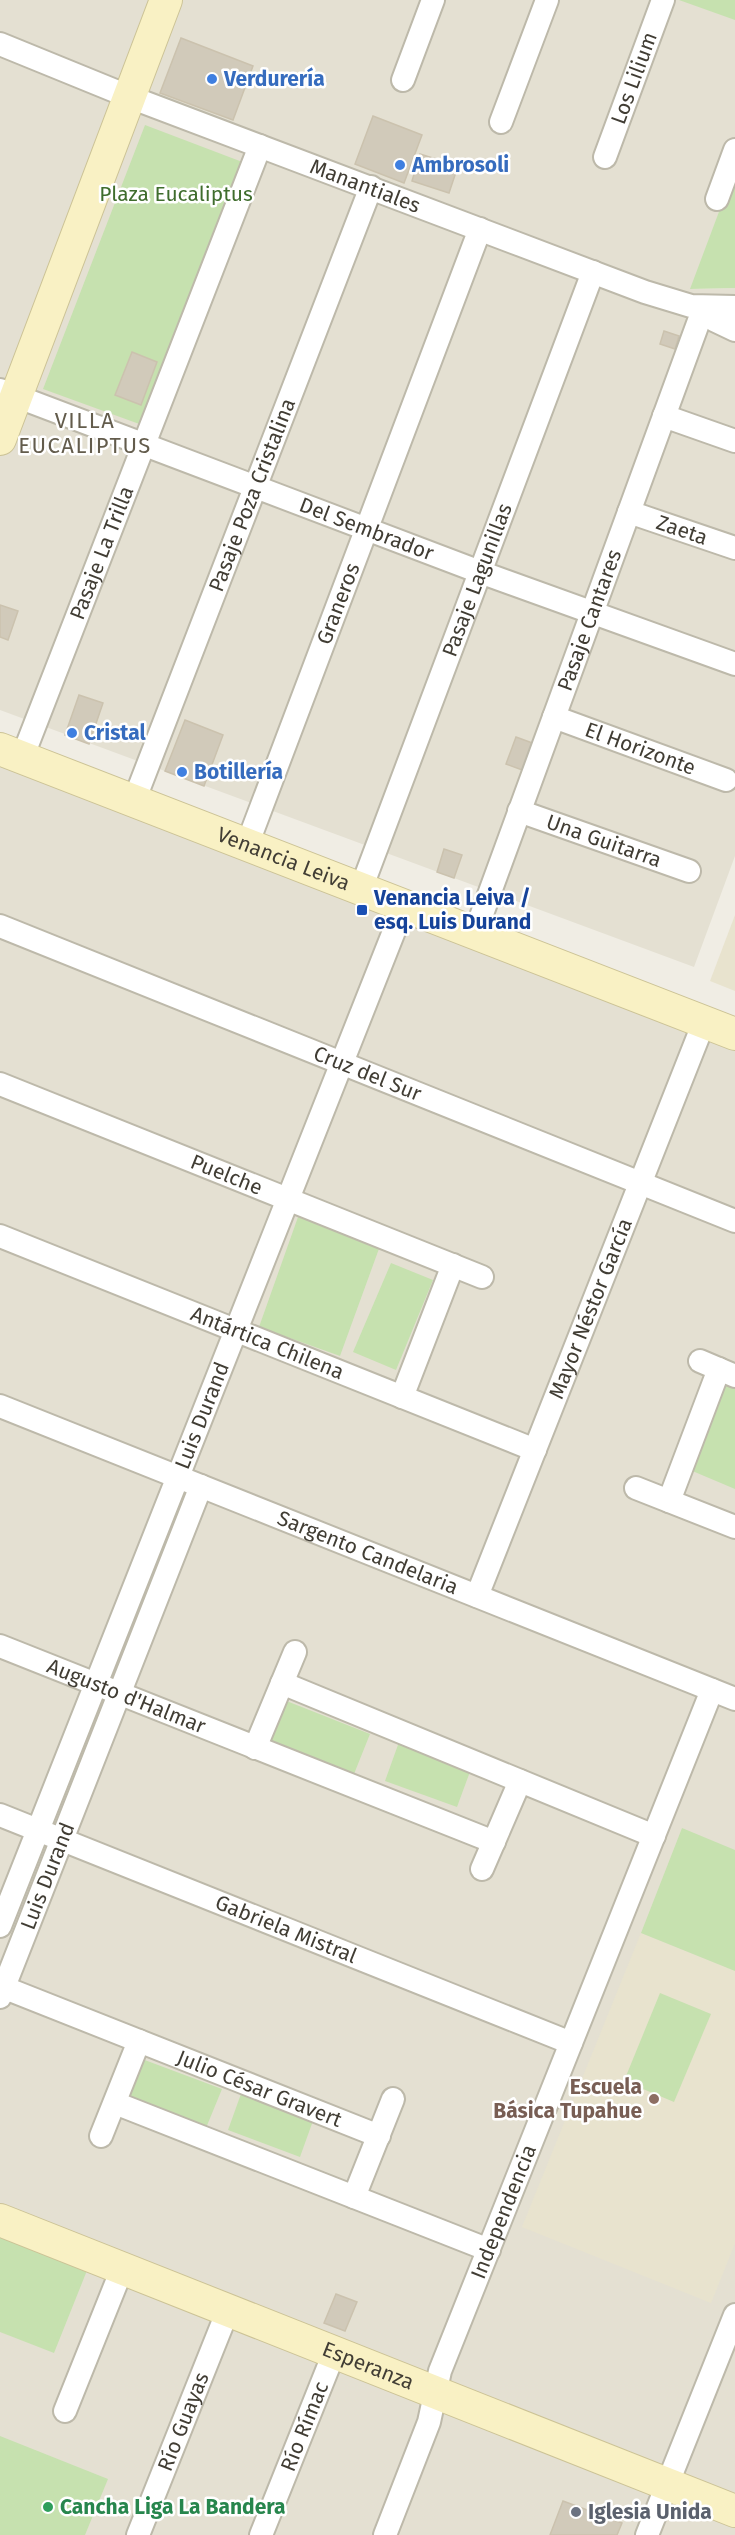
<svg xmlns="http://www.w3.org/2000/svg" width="735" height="2535" viewBox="0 0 735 2535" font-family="'Fira Sans',sans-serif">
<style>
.residential{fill:#e4e0d2}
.education{fill:#e8e3ce}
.green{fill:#c6e1af}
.building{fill:#d1caba;stroke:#cbc2ae;stroke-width:1.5}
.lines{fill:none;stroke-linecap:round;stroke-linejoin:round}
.street-casing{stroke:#bdb9aa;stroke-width:26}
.secondary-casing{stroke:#ccc396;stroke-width:34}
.street{stroke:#fff;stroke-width:22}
.secondary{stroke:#f9f1c4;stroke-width:32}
.shop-dot{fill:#3f7fe0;stroke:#fff;stroke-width:2}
.transit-dot{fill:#1a4fb4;stroke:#fff;stroke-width:2}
.education-dot{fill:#8d6e63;stroke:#fff;stroke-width:2}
.leisure-dot{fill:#2e9e5b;stroke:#fff;stroke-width:2}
.worship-dot{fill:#6b7280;stroke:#fff;stroke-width:2}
.labels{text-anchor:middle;stroke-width:5;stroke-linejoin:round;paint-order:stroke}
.street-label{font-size:21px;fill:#413d34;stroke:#fff}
.shop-label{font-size:21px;font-weight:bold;fill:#366cbe;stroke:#fff;text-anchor:start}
.park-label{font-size:21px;fill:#3f6d2d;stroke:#fff}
.transit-label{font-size:21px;font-weight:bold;fill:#164399;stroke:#fff;text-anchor:start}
.education-label{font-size:21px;font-weight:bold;fill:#785e54;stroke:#fff;text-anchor:end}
.leisure-label{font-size:21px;font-weight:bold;fill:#27864d;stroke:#fff;text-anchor:start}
.worship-label{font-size:21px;font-weight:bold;fill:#5b616d;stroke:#fff;text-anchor:start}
.neighbourhood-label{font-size:22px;letter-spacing:1.5px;fill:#635c4c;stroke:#fff}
</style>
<rect width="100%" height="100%" fill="#f0ede4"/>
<g class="residential">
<path d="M0,0h735v169l-44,120 44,-1v568l-41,111 -694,-257z"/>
<path d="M0,766l735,282v1487h-735z"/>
</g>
<g class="education">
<path d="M735,915v76l-25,-10z"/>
<path d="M641,1933l94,38v272l-24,60 -189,-76z"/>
</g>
<g class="green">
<path d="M679,0h56v20z"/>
<path d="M145,125l100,38 -103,262 -99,-36z"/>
<path d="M735,169v119l-45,1z"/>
<path d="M298,1217l82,29 -40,110 -81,-29z"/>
<path d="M391,1263l42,17 -37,90 -43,-18z"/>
<path d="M726,1382l9,3v104l-45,-19z"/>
<path d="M284,1700l86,34 -16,40 -86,-35z"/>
<path d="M399,1742l72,27 -14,38 -72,-26z"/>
<path d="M682,1828l53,22v121l-94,-38z"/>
<path d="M660,1993l51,21 -37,88 -50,-21z"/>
<path d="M142,2059l80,30 -16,39 -77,-31z"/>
<path d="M242,2091l72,27 -14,39 -72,-27z"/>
<path d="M0,2233l88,35 -34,85 -54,-21z"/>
<path d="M0,2436l108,43 -23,56h-85z"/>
</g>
<g class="building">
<path d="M181,38l72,28 -20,54 -73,-27z"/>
<path d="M373,116l49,19 -18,48 -49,-19z"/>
<path d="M420,154l38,12 -9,27 -37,-12z"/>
<path d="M664,331l15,5 -4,13 -15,-5z"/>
<path d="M132,352l25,10 -16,43 -26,-10z"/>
<path d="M0,605l18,6 -10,29 -8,-3z"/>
<path d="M79,695l24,8 -14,41 -24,-9z"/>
<path d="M185,720l38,15 -19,51 -39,-15z"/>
<path d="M516,737l19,7 -10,27 -19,-7z"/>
<path d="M444,849l18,6 -8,23 -17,-6z"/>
<path d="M336,2294l21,8 -12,29 -21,-8z"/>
<path d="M563,2501l59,22 -5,12h-67z"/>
</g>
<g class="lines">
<defs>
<g id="street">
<path id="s1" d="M0,44l130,53 515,195 46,14 44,1"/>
<path d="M403,80l30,-80"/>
<path d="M501,122l46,-122"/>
<path id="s2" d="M605,157l58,-157"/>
<path d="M717,199l18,-49"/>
<path d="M704,307l10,13 21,10"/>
<path id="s3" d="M0,390l480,182 255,92"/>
<path d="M664,416l71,25"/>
<path id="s4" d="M629,512l106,36"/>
<path id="s5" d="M554,717l172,63"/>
<path id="s6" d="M22,758l238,-612"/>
<path id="s7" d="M134,801l237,-614"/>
<path id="s8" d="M519,811l170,60"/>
<path id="s9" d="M247,845l233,-616"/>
<path id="s10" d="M361,889l232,-617"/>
<path id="s11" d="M0,926l735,295"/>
<path id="s12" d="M475,933l229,-626"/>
<path id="s13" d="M0,1084l482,193"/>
<path id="s14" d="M0,1236l535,214"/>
<path d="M700,1361l35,15"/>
<path d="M402,1397l51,-132"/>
<path id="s15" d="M0,1406l735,293"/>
<path d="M636,1488l99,39"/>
<path d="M669,1501l50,-132"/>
<path id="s16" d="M477,1596l227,-574"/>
<path id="s17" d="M0,1646l494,196"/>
<path d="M282,1683l372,153"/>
<path d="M255,1748l40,-96"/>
<path id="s18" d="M0,1815l571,228"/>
<path d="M482,1869l38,-88"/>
<path id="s19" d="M0,1926l404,-1020"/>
<path id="s20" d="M0,1986l379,150"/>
<path id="s21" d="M0,1997l201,-511"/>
<path d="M115,2103l374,147"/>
<path d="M101,2136l38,-95"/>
<path d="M354,2197l39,-98"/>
<path d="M65,2411l57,-142"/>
<path id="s22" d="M138,2535l90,-225"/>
<path id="s23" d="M261,2535l73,-182"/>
<path id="s24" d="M385,2535l44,-113 11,-51 272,-681"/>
<path d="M647,2535l88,-220"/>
</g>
<g id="secondary">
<path d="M0,439l166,-439"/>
<path id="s25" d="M0,749l735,285"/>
<path id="s26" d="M0,2220l735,291"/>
</g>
</defs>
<use href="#street" class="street-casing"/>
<use href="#secondary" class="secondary-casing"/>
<use href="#street" class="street"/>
<use href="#secondary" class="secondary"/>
</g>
<g class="shop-dot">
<circle cx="212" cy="79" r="6"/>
<circle cx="400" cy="165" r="6"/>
<circle cx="72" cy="733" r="6"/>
<circle cx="182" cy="772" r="6"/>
</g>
<rect class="transit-dot" x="356" y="904" width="12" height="12" rx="3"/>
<circle class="education-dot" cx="654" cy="2099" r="6"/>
<circle class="leisure-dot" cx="48" cy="2507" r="6"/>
<circle class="worship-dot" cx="576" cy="2512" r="6"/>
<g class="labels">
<g class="street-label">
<text dy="7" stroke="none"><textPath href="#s2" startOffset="84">Los Lilium</textPath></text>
<text dy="7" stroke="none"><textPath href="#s1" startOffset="392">Manantiales</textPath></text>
<text dy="7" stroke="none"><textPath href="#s7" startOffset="328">Pasaje Poza Cristalina</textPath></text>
<text dy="7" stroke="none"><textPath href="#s3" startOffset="392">Del Sembrador</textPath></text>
<text dy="7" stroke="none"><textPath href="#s4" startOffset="56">Zaeta</textPath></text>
<text dy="7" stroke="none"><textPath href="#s6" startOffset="220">Pasaje La Trilla</textPath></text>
<text dy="7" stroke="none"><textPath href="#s10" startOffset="330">Pasaje Lagunillas</textPath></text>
<text dy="7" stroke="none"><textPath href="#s9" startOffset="258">Graneros</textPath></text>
<text dy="7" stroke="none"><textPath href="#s12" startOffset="333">Pasaje Cantares</textPath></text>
<text dy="7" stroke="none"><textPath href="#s5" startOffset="92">El Horizonte</textPath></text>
<text dy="7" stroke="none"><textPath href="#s8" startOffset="90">Una Guitarra</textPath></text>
<text dy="7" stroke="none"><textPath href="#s25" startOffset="304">Venancia Leiva</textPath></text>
<text dy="7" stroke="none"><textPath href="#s11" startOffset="396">Cruz del Sur</textPath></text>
<text dy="7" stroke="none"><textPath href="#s13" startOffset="244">Puelche</textPath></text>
<text dy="7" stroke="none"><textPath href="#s16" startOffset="309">Mayor Néstor García</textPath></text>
<text dy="7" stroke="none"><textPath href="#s14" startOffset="288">Antártica Chilena</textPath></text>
<text dy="7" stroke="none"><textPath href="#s19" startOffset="549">Luis Durand</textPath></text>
<text dy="7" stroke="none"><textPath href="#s15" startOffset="396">Sargento Candelaria</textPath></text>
<text dy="7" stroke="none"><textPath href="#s17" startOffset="136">Augusto d'Halmar</textPath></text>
<text dy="7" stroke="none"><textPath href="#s21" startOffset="130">Luis Durand</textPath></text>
<text dy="7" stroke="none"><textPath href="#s18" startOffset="308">Gabriela Mistral</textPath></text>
<text dy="7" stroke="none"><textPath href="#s20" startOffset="279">Julio César Gravert</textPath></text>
<text dy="7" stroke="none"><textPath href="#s24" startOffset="345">Independencia</textPath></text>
<text dy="7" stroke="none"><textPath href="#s26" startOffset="396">Esperanza</textPath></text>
<text dy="7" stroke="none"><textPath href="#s22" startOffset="122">Río Guayas</textPath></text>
<text dy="7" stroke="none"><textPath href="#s23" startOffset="117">Río Rímac</textPath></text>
</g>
<g class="shop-label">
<text x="224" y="86">Verdurería</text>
<text x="412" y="172">Ambrosoli</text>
<text x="84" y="740">Cristal</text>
<text x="194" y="779">Botillería</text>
</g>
<g class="park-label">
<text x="176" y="201">Plaza Eucaliptus</text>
</g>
<g class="transit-label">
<text x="374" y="905">Venancia Leiva /<tspan x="374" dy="24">esq. Luis Durand</tspan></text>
</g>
<g class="education-label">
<text x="642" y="2094">Escuela<tspan x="642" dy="24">Básica Tupahue</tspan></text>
</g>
<g class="leisure-label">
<text x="60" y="2514">Cancha Liga La Bandera</text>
</g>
<g class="worship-label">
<text x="588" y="2519">Iglesia Unida</text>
</g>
<g class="neighbourhood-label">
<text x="85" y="428">VILLA<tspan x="85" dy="25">EUCALIPTUS</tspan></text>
</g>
</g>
</svg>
